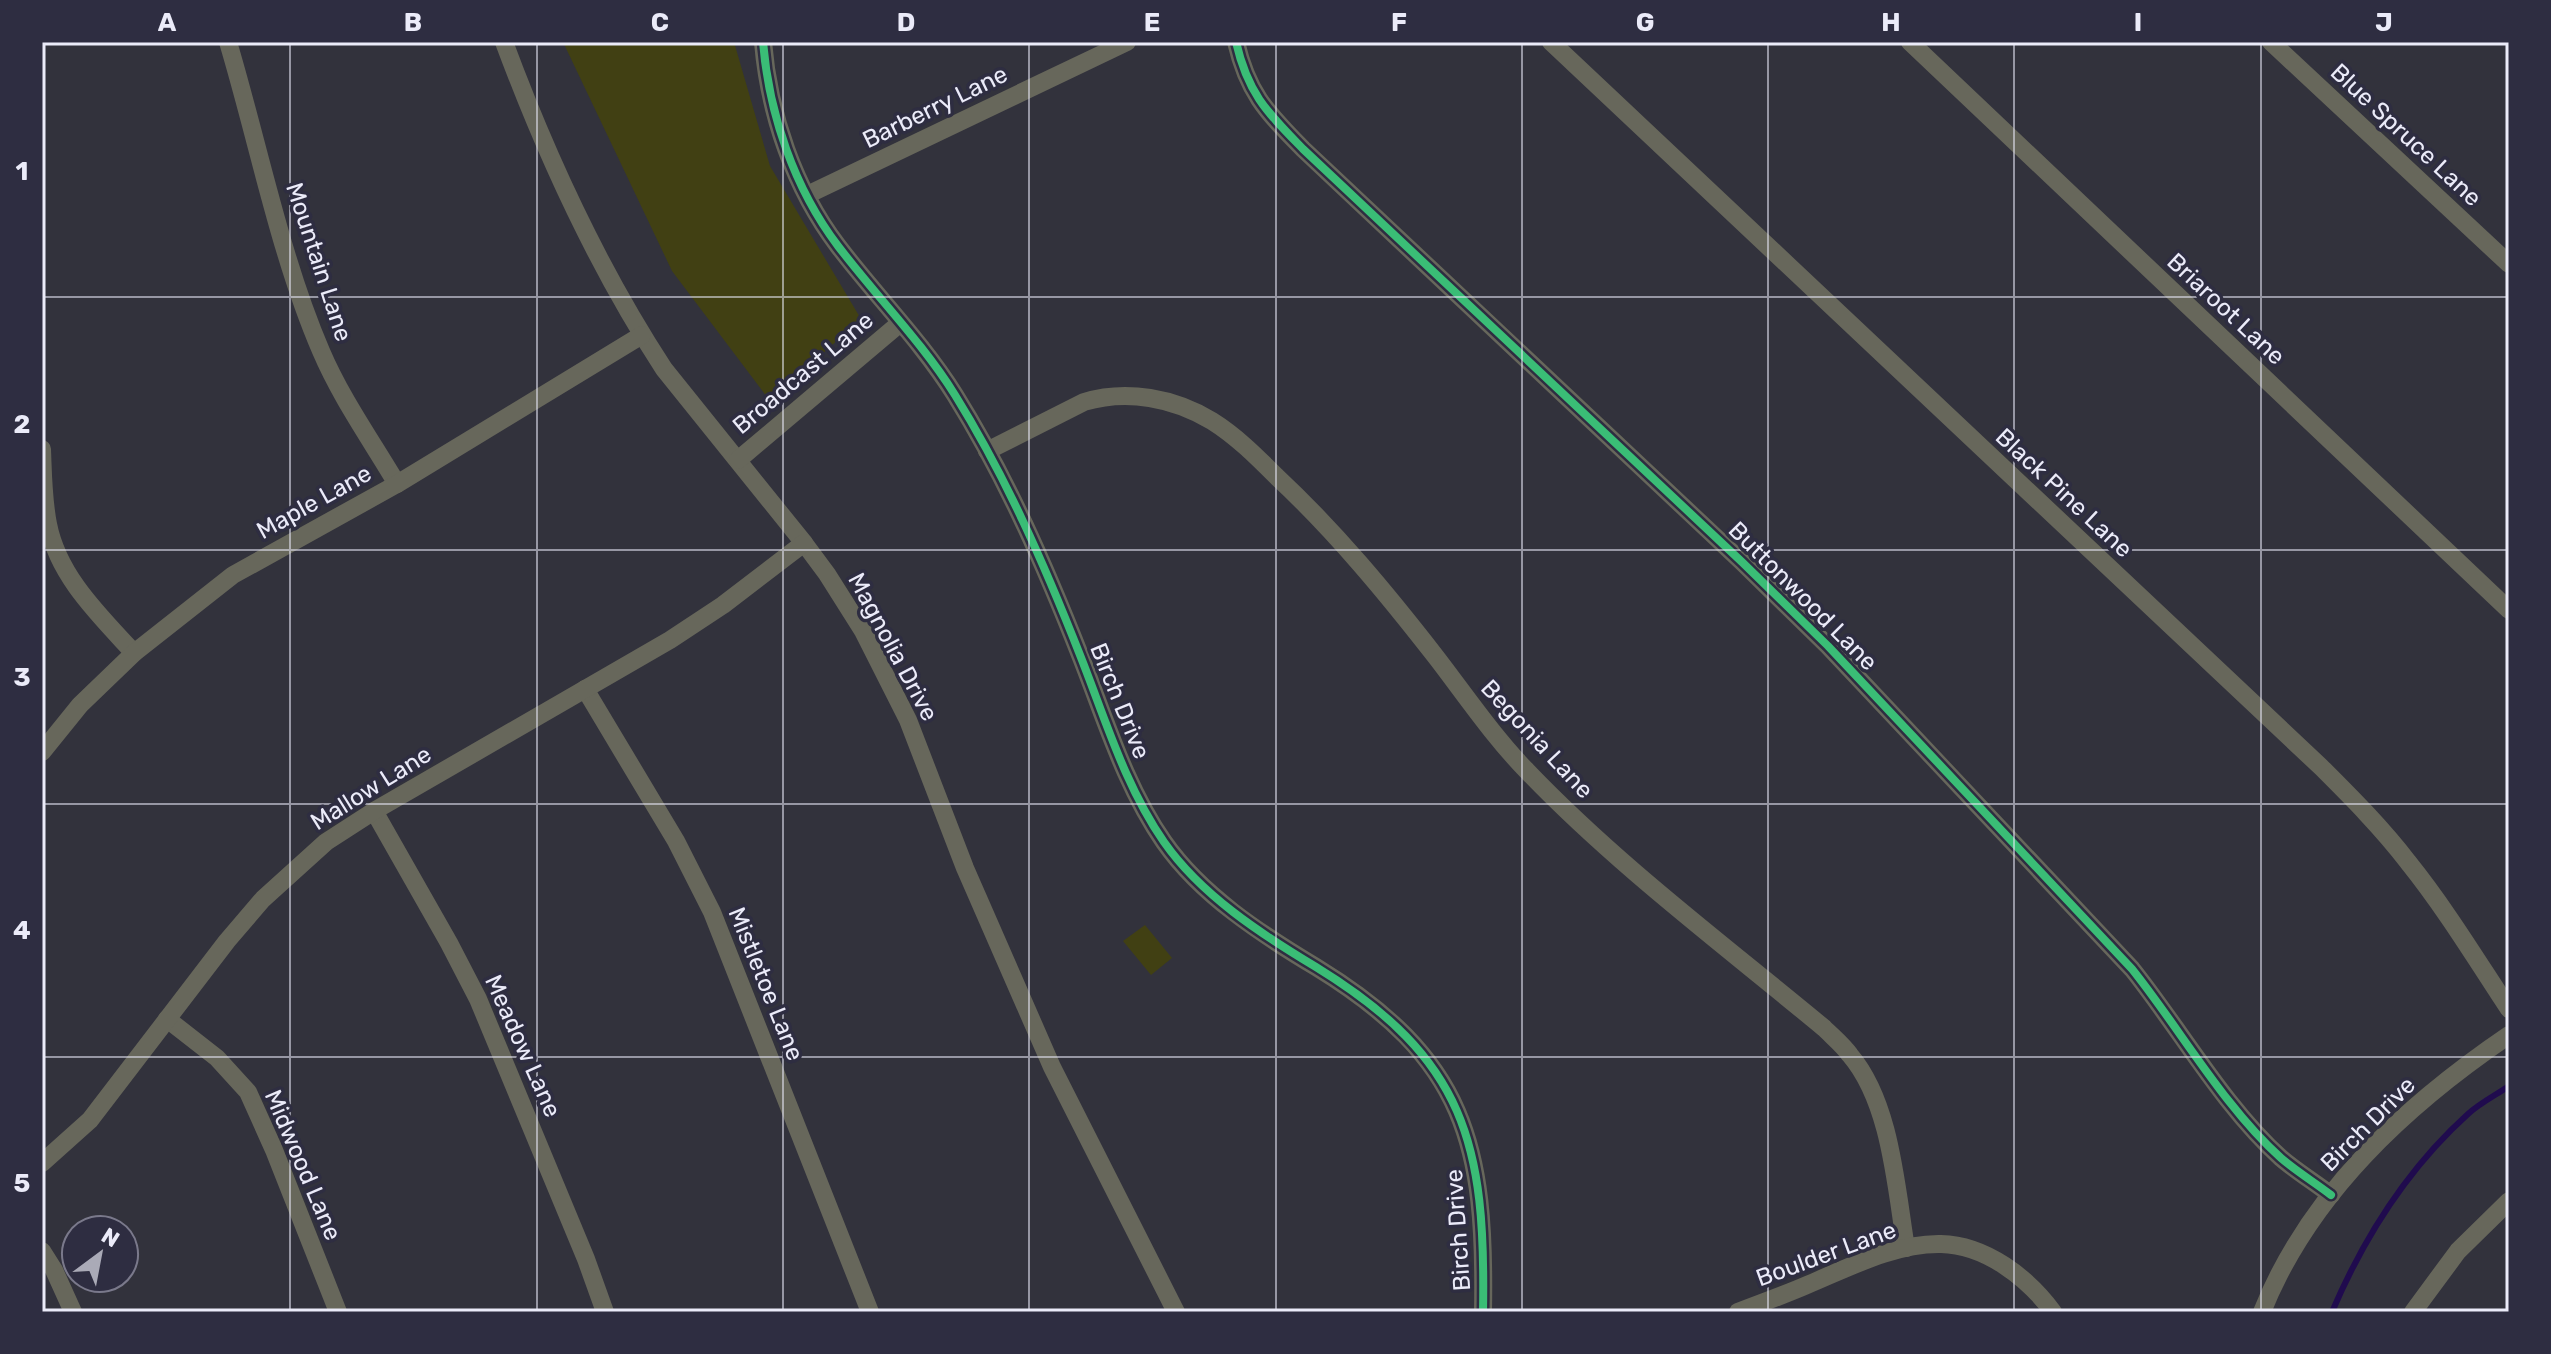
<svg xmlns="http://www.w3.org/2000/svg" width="2551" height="1354" viewBox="0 0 2551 1354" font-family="Rubik,sans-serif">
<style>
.green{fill:#414013}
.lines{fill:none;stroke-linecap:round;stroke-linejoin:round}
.stream{stroke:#200b4e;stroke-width:6}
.minor{stroke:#67675b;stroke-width:18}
.cycleway-casing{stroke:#2e2d41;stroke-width:13}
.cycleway{stroke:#3abd76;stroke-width:8}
.grid{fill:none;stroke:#ebebf9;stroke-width:2;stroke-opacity:0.55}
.labels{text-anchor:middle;stroke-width:7;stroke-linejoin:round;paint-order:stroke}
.street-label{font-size:24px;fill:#ebebf9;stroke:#2e2d41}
.neatline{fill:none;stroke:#ebebf9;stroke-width:3}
.grid-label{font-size:26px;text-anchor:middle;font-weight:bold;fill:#ebebf9}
</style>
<rect width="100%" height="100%" fill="#32323c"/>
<g class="green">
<path d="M563,42h171l36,124 91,153 -91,82 -98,-130z"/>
<path d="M1145,925l27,33 -21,17 -28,-34z"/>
</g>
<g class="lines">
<path class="stream" d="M2332,1312c32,-75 75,-143 136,-198 12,-11 28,-19 41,-28"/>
<g class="minor">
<path d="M228,42c30,100 52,214 93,309 20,47 50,89 76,133"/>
<path d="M504,42c42,113 94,226 160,327l140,174 23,31 36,57 45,89 57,148 87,199 124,245"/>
<path d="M763,42c6,72 31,146 75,204 38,50 84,96 117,149 51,82 90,171 125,260 25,63 45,131 84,187 37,53 97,92 152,125 150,92 170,177 167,345"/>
<path d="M1236,42c12,52 31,70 67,107l439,413 86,84 304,323c48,60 92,138 149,189 15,13 33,24 50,37"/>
<path d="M1551,42l770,725c30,30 61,61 87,95 37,46 68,97 101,147"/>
<path d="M1910,42l599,568"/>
<path d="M2271,42l238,222"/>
<path d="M807,195l320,-153"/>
<path d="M42,449c1,25 1,50 6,75 10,52 51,91 86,129"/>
<path d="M987,451l97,-49c43,-13 90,-4 128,19 24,15 44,35 64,55 59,55 111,118 160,181 30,39 57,79 91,114 90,94 197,174 297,257 9,9 19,17 26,27 41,48 46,133 56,193"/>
<path d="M738,460l161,-136"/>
<path d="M585,689l91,152 36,71 158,400"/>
<path d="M42,752l38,-47 54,-52 99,-78 164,-91 245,-149"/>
<path d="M374,811l75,132 29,56 108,260 19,53"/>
<path d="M167,1019l50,39 31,34 26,58 64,162"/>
<path d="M42,1163l48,-43 137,-179 36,-42 63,-57 48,-31 296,-171 53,-35 81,-62"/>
<path d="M42,1251l12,19 19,42"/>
<path d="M1738,1312c23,-9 46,-17 69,-27 41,-17 88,-42 134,-41 45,1 87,34 112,68"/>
<path d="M2262,1312c47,-118 144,-207 247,-277"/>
<path d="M2413,1312l45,-61 51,-50"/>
</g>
<defs>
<g id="cycleway">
<path d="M763,42c6,72 31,146 75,204 38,50 84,96 117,149 51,82 90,171 125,260 25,63 45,131 84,187 37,53 97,92 152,125 150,92 170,177 167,345"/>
<path d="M1236,42c12,52 31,70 67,107l439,413 86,84 304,323c48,60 92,138 149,189 15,13 33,24 50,37"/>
</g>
</defs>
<use href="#cycleway" class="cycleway-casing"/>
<use href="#cycleway" class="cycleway"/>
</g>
<path class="grid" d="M290,42v1270M537,42v1270M783,42v1270M1029,42v1270M1276,42v1270M1522,42v1270M1768,42v1270M2014,42v1270M2261,42v1270M42,297h2467M42,550h2467M42,804h2467M42,1057h2467"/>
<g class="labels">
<g class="street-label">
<text transform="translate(935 107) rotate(-26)" y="8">Barberry Lane</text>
<text transform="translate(2406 135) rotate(43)" y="8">Blue Spruce Lane</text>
<text transform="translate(319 262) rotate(72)" y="8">Mountain Lane</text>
<text transform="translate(2226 309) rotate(43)" y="8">Briaroot Lane</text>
<text transform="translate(803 373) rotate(-40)" y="8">Broadcast Lane</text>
<text transform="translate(2064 493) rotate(43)" y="8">Black Pine Lane</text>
<text transform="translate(314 502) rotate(-29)" y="8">Maple Lane</text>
<text transform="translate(1803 596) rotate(45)" y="8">Buttonwood Lane</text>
<text transform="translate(893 647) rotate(62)" y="8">Magnolia Drive</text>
<text transform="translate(1120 701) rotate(68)" y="8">Birch Drive</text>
<text transform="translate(1537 739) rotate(47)" y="8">Begonia Lane</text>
<text transform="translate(371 788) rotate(-32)" y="8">Mallow Lane</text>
<text transform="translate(766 984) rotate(68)" y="8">Mistletoe Lane</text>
<text transform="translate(523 1046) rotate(66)" y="8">Meadow Lane</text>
<text transform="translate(2368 1124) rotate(-45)" y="8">Birch Drive</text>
<text transform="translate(303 1165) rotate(67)" y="8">Midwood Lane</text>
<text transform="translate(1458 1230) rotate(-94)" y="8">Birch Drive</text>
<text transform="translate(1826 1254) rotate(-20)" y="8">Boulder Lane</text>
</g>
</g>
<rect width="2551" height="1354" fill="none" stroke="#2e2d41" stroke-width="88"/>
<g transform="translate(100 1254) rotate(32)"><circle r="38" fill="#2e2d41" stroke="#7a798b" stroke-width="2"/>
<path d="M0-6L14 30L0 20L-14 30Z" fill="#aaaab7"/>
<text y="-12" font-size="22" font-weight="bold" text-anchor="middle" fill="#ebebf9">N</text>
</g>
<rect x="44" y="44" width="2463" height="1266" class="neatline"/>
<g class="grid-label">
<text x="167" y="31">A</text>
<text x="413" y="31">B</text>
<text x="660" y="31">C</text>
<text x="906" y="31">D</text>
<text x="1152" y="31">E</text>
<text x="1399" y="31">F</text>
<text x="1645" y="31">G</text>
<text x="1891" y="31">H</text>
<text x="2138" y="31">I</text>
<text x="2384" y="31">J</text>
<text x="22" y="180">1</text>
<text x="22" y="433">2</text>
<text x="22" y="686">3</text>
<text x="22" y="939">4</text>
<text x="22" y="1192">5</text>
</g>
</svg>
